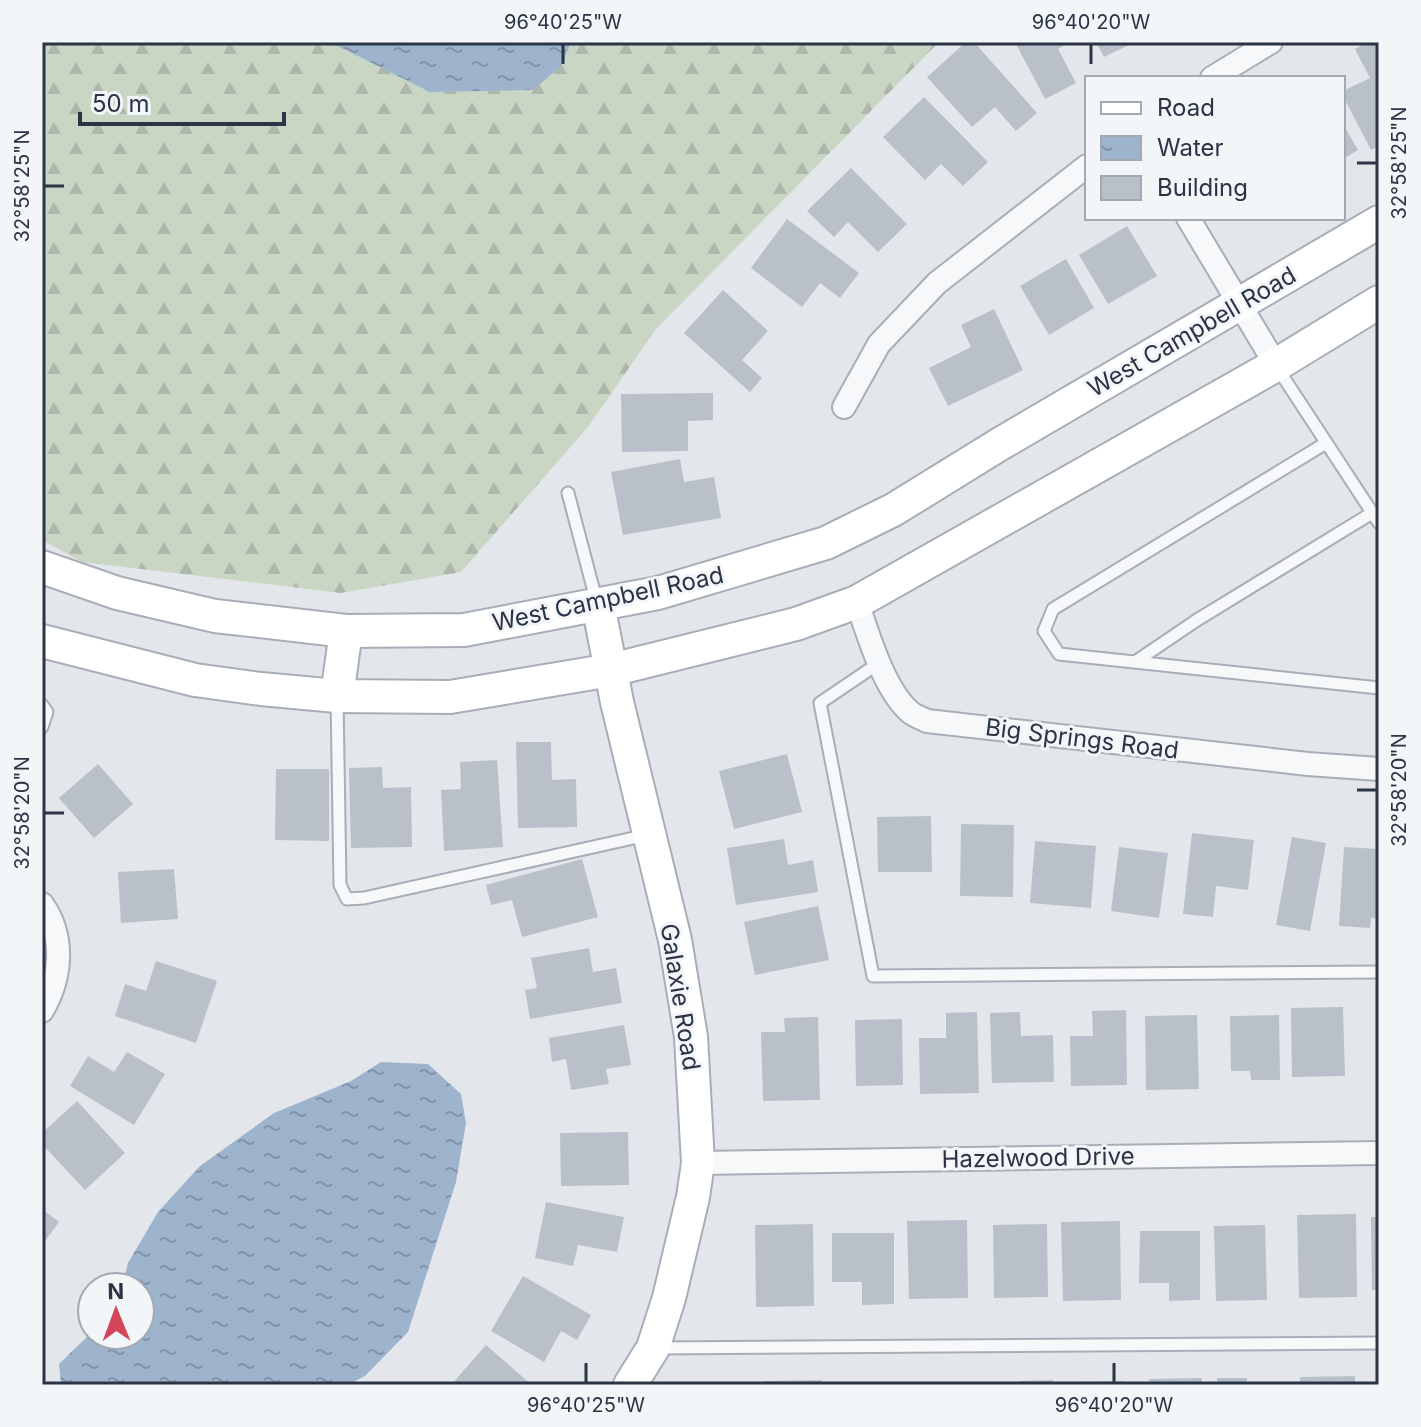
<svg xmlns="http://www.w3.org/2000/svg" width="1421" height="1427" viewBox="0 0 1421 1427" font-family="Inter,sans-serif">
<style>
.forest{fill:url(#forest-firs)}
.water{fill:url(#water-ripples)}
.building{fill:#bac0ca}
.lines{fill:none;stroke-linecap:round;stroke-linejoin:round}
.lane-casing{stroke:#a8aeb7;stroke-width:15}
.street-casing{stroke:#a8aeb7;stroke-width:26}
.secondary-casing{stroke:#a8aeb7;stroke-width:36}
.lane{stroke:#f7f8fa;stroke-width:11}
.street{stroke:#f7f8fa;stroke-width:22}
.secondary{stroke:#fff;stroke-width:32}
.ticks{fill:none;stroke:#2a3445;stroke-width:3}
.labels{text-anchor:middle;stroke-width:6;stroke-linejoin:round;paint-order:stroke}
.street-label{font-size:24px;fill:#2a3445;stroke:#f3f6f9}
.neatline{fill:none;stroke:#2a3445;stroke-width:3}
.ticks-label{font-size:20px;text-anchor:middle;fill:#2a3445}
</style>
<defs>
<pattern id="forest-firs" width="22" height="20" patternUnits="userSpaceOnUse" patternTransform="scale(2)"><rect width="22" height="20" fill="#c9d6c4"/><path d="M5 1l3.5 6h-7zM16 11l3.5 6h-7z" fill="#adb8aa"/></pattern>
<pattern id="water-ripples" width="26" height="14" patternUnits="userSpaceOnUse" patternTransform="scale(2)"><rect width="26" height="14" fill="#9eb4cd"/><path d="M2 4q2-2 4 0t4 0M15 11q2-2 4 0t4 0" fill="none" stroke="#8193a8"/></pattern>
</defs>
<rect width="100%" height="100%" fill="#e3e7ec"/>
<path class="forest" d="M42,42h897l-283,287 -68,98 -127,145 -120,21 -259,-31 -40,-22z"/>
<g class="water">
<path d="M330,42h241l-9,23 -29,25 -103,2z"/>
<path d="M381,1062l47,2 33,30 5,29 -10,59 -48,150 -43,44 -17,9h-287l-2,-21 33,-32v3h48v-48h-18l6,-24 30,-51 42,-46 74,-53 77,-32z"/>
</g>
<g class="building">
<path d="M966,42h8l63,71 -21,18 -21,-24 -23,20 -45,-50z"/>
<path d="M1015,42h55l-12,7 18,34 -31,16z"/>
<path d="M1096,42h39l-31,15z"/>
<path d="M1368,42h11v104l-8,4 -28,-54v-5l27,-13 -15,-29z"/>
<path d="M924,97l64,65 -25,24 -22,-22 -16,16 -42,-43z"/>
<path d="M1343,124l15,26 -15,9z"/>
<path d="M851,168l56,56 -29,28 -30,-30 -14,15 -27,-26z"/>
<path d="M787,219l72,54 -19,25 -20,-15 -18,24 -51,-39z"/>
<path d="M1127,226l30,50 -49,28 -29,-49z"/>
<path d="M1066,259l28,49 -45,27 -29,-49z"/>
<path d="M723,290l45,41 -26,29 20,18 -12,14 -66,-59z"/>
<path d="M994,309l29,61 -75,36 -19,-38 42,-21 -10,-22z"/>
<path d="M713,393v27l-25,1v30l-66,1 -1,-58z"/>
<path d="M680,459l4,23 30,-5 7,41 -98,17 -12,-63z"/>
<path d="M516,742h35l1,38 24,-1 1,48 -59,1z"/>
<path d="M787,754l15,58 -68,17 -15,-58z"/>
<path d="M497,760l6,87 -59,4 -3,-61 20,-1 -1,-27z"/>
<path d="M98,764l35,40 -39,34 -35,-40z"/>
<path d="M382,767l1,21 28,-1 1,60 -61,1 -2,-80z"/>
<path d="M276,769h53v72l-54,-1z"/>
<path d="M931,816l1,56h-54l-1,-55z"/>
<path d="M961,824l53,1 -1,72 -53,-1z"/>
<path d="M1192,833l62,7 -6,50 -32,-4 -3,31 -30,-3z"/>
<path d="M1292,837l34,6 -16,88 -34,-6z"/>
<path d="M784,839l4,26 25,-5 5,32 -82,13 -9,-57z"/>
<path d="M1035,841l61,5 -5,62 -61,-5z"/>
<path d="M1119,847l49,6 -9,65 -48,-7z"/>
<path d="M1344,847l35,2v70l-8,-1 -1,10 -31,-2z"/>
<path d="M582,859l16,58 -76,20 -10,-37 -21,5 -5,-20z"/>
<path d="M174,869l4,50 -57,4 -3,-51z"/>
<path d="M818,906l11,54 -74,15 -11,-53z"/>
<path d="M589,948l4,24 23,-4 6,35 -92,16 -5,-29 12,-2 -6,-30z"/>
<path d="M156,961l61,20 -21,62 -81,-27 10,-32 21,7z"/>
<path d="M1343,1007l2,69 -53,1 -1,-69z"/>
<path d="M1126,1010l1,75 -56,1 -1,-50h23l-1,-25z"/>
<path d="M977,1012l2,81 -59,1 -1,-56h27v-25z"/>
<path d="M1020,1012l1,24 32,-1 1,47 -62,1 -2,-70z"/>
<path d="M1197,1015l2,74 -53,1 -1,-74z"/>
<path d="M1279,1015l1,65h-29l-1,-9h-19l-1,-55z"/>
<path d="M818,1017l2,83 -57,1 -2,-69h24l-1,-14z"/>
<path d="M902,1019l1,66 -47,1 -1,-66z"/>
<path d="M624,1025l7,40 -25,4 3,15 -38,6 -5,-31 -14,3 -3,-24z"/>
<path d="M127,1052l38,22 -31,51 -64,-39 18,-30 26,16z"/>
<path d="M77,1101l48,52 -40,37 -43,-46v-11z"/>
<path d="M628,1132l1,53 -68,1 -1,-53z"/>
<path d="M546,1202l78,15 -7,35 -39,-7 -5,21 -38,-8z"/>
<path d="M42,1209l17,13 -17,23z"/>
<path d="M1356,1214l1,83 -58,1 -2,-83z"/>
<path d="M1371,1217h8v73h-7z"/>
<path d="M967,1220l1,78 -59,1 -2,-78z"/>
<path d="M1120,1221l1,79 -58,1 -2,-79z"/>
<path d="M813,1224l1,82 -58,1 -1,-82z"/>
<path d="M1047,1224l1,73 -54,1 -1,-73z"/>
<path d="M1265,1225l2,75 -51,1 -2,-75z"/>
<path d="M1140,1231h60v69l-31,1v-18h-30z"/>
<path d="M832,1233h62v71l-32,1v-23h-30z"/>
<path d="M523,1276l68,39 -14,25 -16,-9 -17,31 -53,-31z"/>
<path d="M486,1345l46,40h-81z"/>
<path d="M1355,1376v9h-55v-8z"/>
<path d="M1202,1378v7h-53v-6z"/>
<rect x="1217" y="1378" width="30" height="7"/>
<path d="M822,1380v5h-58v-4z"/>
<path d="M1053,1380v5h-34v-4z"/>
<path d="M1124,1381v4h-59v-3z"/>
</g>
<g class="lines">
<defs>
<g id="lane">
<path d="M1278,369l101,154"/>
<path d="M1326,443l-273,166 -9,22 15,23 320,34"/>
<path d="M568,493l29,110"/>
<path d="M1135,662l62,-42 175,-107"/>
<path d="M879,663l-59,40 53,273 506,-4"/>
<path d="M337,697l3,188 7,14 17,-1 283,-63"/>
<path d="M42,705l5,7 -5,15"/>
<path d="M656,1348l723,-5"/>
</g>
<g id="street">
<path d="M1212,78l59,-36"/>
<path d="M1188,218l88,147"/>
<path d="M844,407l35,-63 58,-61 150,-117"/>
<path d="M857,602c11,32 27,88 53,110 4,4 12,6 17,9l381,43 71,5"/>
<path d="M42,904c23,32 20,73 0,107"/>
<path d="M698,1163l681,-10"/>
</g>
<g id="secondary">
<path d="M42,567l75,26 98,23 131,15 118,-1 194,-37 168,-50 67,-33 107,-66 379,-222"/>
<path d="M598,604l19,98 58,238 16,97 7,126 -5,34 -24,101 -16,50 -23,37"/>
<path d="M42,641l153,39 66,9 76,7 113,1 161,-27 185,-46 61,-22 419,-237 103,-63"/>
<path d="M337,696l9,-65"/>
</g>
</defs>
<use href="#lane" class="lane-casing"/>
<use href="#street" class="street-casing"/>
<use href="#secondary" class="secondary-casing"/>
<use href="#lane" class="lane"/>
<use href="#street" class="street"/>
<use href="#secondary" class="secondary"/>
</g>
<path class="ticks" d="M563,44v20M1091,44v20M1357,163h20M44,186h20M1357,790h20M44,813h20M586,1363v20M1114,1363v20"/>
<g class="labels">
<g class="street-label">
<text transform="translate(1192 332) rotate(-30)" y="8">West Campbell Road</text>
<text transform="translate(608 599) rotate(-12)" y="8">West Campbell Road</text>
<text transform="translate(1082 739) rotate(7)" y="8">Big Springs Road</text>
<text transform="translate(680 997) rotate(81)" y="8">Galaxie Road</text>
<text transform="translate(1038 1158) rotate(-1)" y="8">Hazelwood Drive</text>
</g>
</g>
<rect width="1421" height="1427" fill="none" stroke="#f3f6f9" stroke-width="88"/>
<rect x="1085" y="76" width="260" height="144" fill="#f3f6f9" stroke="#a3a8b1" stroke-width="2"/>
<rect x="1101" y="102" width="40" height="12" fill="#ffffff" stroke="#a3a8b1" stroke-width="2"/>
<text x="1157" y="116" font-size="24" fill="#2a3445">Road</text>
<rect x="1101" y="136" width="40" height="24" fill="url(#water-ripples)" stroke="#a3a8b1" stroke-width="2"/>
<text x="1157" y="156" font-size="24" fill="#2a3445">Water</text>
<rect x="1101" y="176" width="40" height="24" fill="#bac0ca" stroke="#a3a8b1" stroke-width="2"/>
<text x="1157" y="196" font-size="24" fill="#2a3445">Building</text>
<g transform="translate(116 1311) rotate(359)"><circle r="38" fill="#f3f6f9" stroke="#a3a8b1" stroke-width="2"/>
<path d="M0-6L14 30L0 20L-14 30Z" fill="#d34659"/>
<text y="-12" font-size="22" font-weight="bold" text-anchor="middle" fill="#2a3445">N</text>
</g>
<path d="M80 112v12h204v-12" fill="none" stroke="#2a3445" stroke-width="4"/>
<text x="92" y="112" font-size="24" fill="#2a3445" stroke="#f3f6f9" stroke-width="6" paint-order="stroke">50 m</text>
<rect x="44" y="44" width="1333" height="1339" class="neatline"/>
<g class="ticks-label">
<text x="563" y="29">96°40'25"W</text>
<text x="1091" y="29">96°40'20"W</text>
<text transform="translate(1399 163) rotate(-90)" y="7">32°58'25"N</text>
<text transform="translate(22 186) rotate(-90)" y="7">32°58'25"N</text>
<text transform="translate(1399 790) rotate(-90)" y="7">32°58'20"N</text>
<text transform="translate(22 813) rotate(-90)" y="7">32°58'20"N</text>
<text x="586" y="1412">96°40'25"W</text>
<text x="1114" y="1412">96°40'20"W</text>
</g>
</svg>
